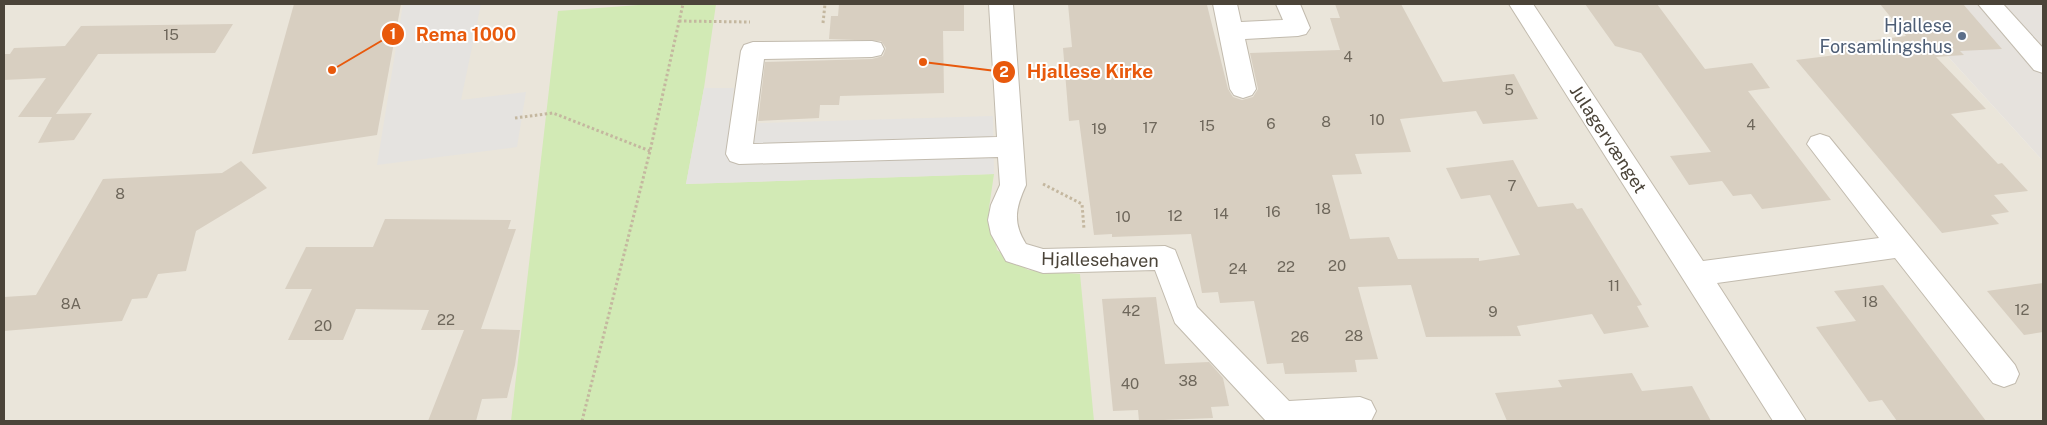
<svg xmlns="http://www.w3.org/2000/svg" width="2047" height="425" viewBox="0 0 2047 425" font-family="'Public Sans',sans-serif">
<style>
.residential{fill:#eae5da}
.industrial{fill:#e6e2dd}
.green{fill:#d2eab5}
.parking{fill:#e5e3e0}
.building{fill:#d8cfc1}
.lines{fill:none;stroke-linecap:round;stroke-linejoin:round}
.minor-casing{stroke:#c2bbae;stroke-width:2}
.path{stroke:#c4b79f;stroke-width:3;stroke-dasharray:2.5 2.5;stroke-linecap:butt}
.minor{fill:#fff;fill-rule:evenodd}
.service-dot{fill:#5c6f8a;stroke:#fff;stroke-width:2}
.labels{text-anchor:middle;stroke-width:4;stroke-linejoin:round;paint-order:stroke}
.number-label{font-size:15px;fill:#6e675b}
.service-label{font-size:18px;fill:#4e5e75;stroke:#fff;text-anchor:end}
.street-label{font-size:18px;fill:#4b4439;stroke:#fff}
.leader{fill:none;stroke:#e8590c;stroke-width:2}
.callout-dot{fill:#e8590c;stroke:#fff;stroke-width:2}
.mark-label{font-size:15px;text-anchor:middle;font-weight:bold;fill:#fff}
.callout-label{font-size:19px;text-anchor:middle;font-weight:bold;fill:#e8590c;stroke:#fff;stroke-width:4;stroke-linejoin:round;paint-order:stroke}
</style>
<rect width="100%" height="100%" fill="#f6f3ec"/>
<path class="residential" d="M4,4h1896l143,157v260h-2039z"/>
<path class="industrial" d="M1900,4h143v157z"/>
<path class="green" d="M652,4h64l-12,84 -18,96 308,-10 -5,34 8,42 31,20 52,4 14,147h-583l47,-410z"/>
<g class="parking">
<path d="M403,4h78l-20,96 65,-8 -9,55 -140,18z"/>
<path d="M704,88h30l-5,36 264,-8 1,58 -308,10z"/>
</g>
<g class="building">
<path d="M294,4h107l-24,131 -125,19z"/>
<path d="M839,4h125v27h-21l1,62 -104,3 -1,9h-19l-1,13 -61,3 7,-59 107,-3 11,-3 3,-8 -5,-7 -52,-2 2,-23h7z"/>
<path d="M1068,4l139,1 21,84 5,8 9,3 11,-3 5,-8 -8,-36 90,-3 -10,-32h10l-5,-14h66l42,78 71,-8 24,45 -55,5 -7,-13 -76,8 11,33 -56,2 7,20 -30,1 18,64 39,-2 9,22 81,-1v3l41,-6 -30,-60 -29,4 -15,-31 67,-8 25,47 35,-4 4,6 5,-1 60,97 -5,1 12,21 -45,7 -12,-20 -75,12 4,10 -95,1 -15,-52 -53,2 20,72 -23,1 2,12 -72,2 -2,-11 -16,1 -13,-63 -34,2 -2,-11 -16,1 -11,-59 -79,3v-3l-18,1 -15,-115 -10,1 -6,-73 9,-1z"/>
<path d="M1585,4h72l48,65 47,-6 18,25 -22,3 83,109 -69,9 -11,-15 -18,2 -11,-15 -33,4 -19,-29 41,-4 -70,-99 -26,-7z"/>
<path d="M1880,4h83l39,45 -42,2 4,4 -28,2 50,52 -35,5 47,50 4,-1 26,28 -34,4 15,17 -18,3 8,9 -57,9 -146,-173 40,-5 -8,-9 78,-10z"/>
<path d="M233,24l-18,29 -117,1 -42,60 36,-1 -18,27 -36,3 14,-26h-34l28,-39 -42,2v-26h6l4,-6 51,-2 16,-20z"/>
<path d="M241,161l26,27 -71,43 -10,40 -28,3 -11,24 -15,1 -10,22 -118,10v-34l32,-2 67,-116 119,-6z"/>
<path d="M385,219l126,1 -3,9h8l-35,100 39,1 -5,35 -8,33 -25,1 -6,22h-48l36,-91h-43l8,-20 -73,-1 -13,31h-55l24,-51h-27l21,-42h67z"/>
<path d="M2043,283v49l-19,3 -37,-44z"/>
<path d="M1883,285l103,136h-89l-15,-21 -13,2 -53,-75 40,-6 -22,-30z"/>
<path d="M1156,297l9,67 44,-2 14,16 6,28 -18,1 2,11 -74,3 -1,-11 -25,1 -11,-112z"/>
<path d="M1632,373l10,18 50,-5 19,35h-204l-12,-28 67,-6 -4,-7z"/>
</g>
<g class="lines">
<defs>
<g id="minor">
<path d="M989,4h24l13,181c-10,22 -14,37 0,59l17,5 122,-3 10,4 22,57 92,94 71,-4 11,4 5,10 -5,10h-105l-91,-98 -20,-53 -112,3 -37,-12 -15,-27 -3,-14 3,-15 9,-20 -2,-28 -259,7 -9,-3 -4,-7 15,-103 3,-6 9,-3 119,-1 9,2 3,6 -3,6 -9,2 -108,2 -11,85 244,-7z"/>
<path d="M1213,4h24l4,18 42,-2 -7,-16h24l10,24 -4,6 -8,2 -53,3 11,50 -4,6 -9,3 -9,-3 -4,-6z"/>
<path d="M1509,4h24l170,257 176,-23 -72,-94 4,-7 9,-3 9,3 186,228 4,9 -4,9 -11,4 -11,-4 -98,-125 -178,25 89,138h-33z"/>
<path d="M1978,4h25l40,44v25l-9,-3z"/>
</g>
</defs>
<use href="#minor" class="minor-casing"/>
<g class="path">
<path d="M679,21l71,1"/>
<path d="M823,23l2,-19"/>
<path d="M515,118l38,-5 97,38"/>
<path d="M1043,184l39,20 2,25"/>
<path d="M582,421l68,-270 33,-147"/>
</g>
<use href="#minor" class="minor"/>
</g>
<circle class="service-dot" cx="1962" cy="36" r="5"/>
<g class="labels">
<g class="number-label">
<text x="171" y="40">15</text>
<text x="1348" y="62">4</text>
<text x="1509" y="95">5</text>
<text x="1377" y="125">10</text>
<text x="1326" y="127">8</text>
<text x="1271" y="129">6</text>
<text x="1751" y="130">4</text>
<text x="1207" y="131">15</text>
<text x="1150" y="133">17</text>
<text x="1099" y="134">19</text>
<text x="1512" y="191">7</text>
<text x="120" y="199">8</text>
<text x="1323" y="214">18</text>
<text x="1273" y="217">16</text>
<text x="1221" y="219">14</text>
<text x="1175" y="221">12</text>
<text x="1123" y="222">10</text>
<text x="1337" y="271">20</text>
<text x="1286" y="272">22</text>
<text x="1238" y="274">24</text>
<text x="1614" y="291">11</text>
<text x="1870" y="307">18</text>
<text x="71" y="309">8A</text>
<text x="2022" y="315">12</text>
<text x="1131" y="316">42</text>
<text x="1493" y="317">9</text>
<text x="446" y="325">22</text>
<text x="323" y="331">20</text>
<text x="1354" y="341">28</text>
<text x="1300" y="342">26</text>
<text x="1188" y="386">38</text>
<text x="1130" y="389">40</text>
</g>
<g class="service-label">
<text x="1952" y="32">Hjallese<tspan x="1952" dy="21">Forsamlingshus</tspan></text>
</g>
<g class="street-label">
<text transform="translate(1608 139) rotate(57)" y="6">Julagervænget</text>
<text transform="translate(1100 260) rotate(1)" y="6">Hjallesehaven</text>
</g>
</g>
<path class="leader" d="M332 70L393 34M923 62L1004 72"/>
<g class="callout-dot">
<circle cx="332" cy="70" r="5"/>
<circle cx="923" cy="62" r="5"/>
<circle cx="393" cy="34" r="12"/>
<circle cx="1004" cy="72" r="12"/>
</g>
<g class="mark-label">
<text x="393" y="39">1</text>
<text x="1004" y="77">2</text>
</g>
<g class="callout-label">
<text x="466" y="41">Rema 1000</text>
<text x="1090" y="78">Hjallese Kirke</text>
</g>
<rect width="2047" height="425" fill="none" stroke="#4b4439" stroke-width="10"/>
</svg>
